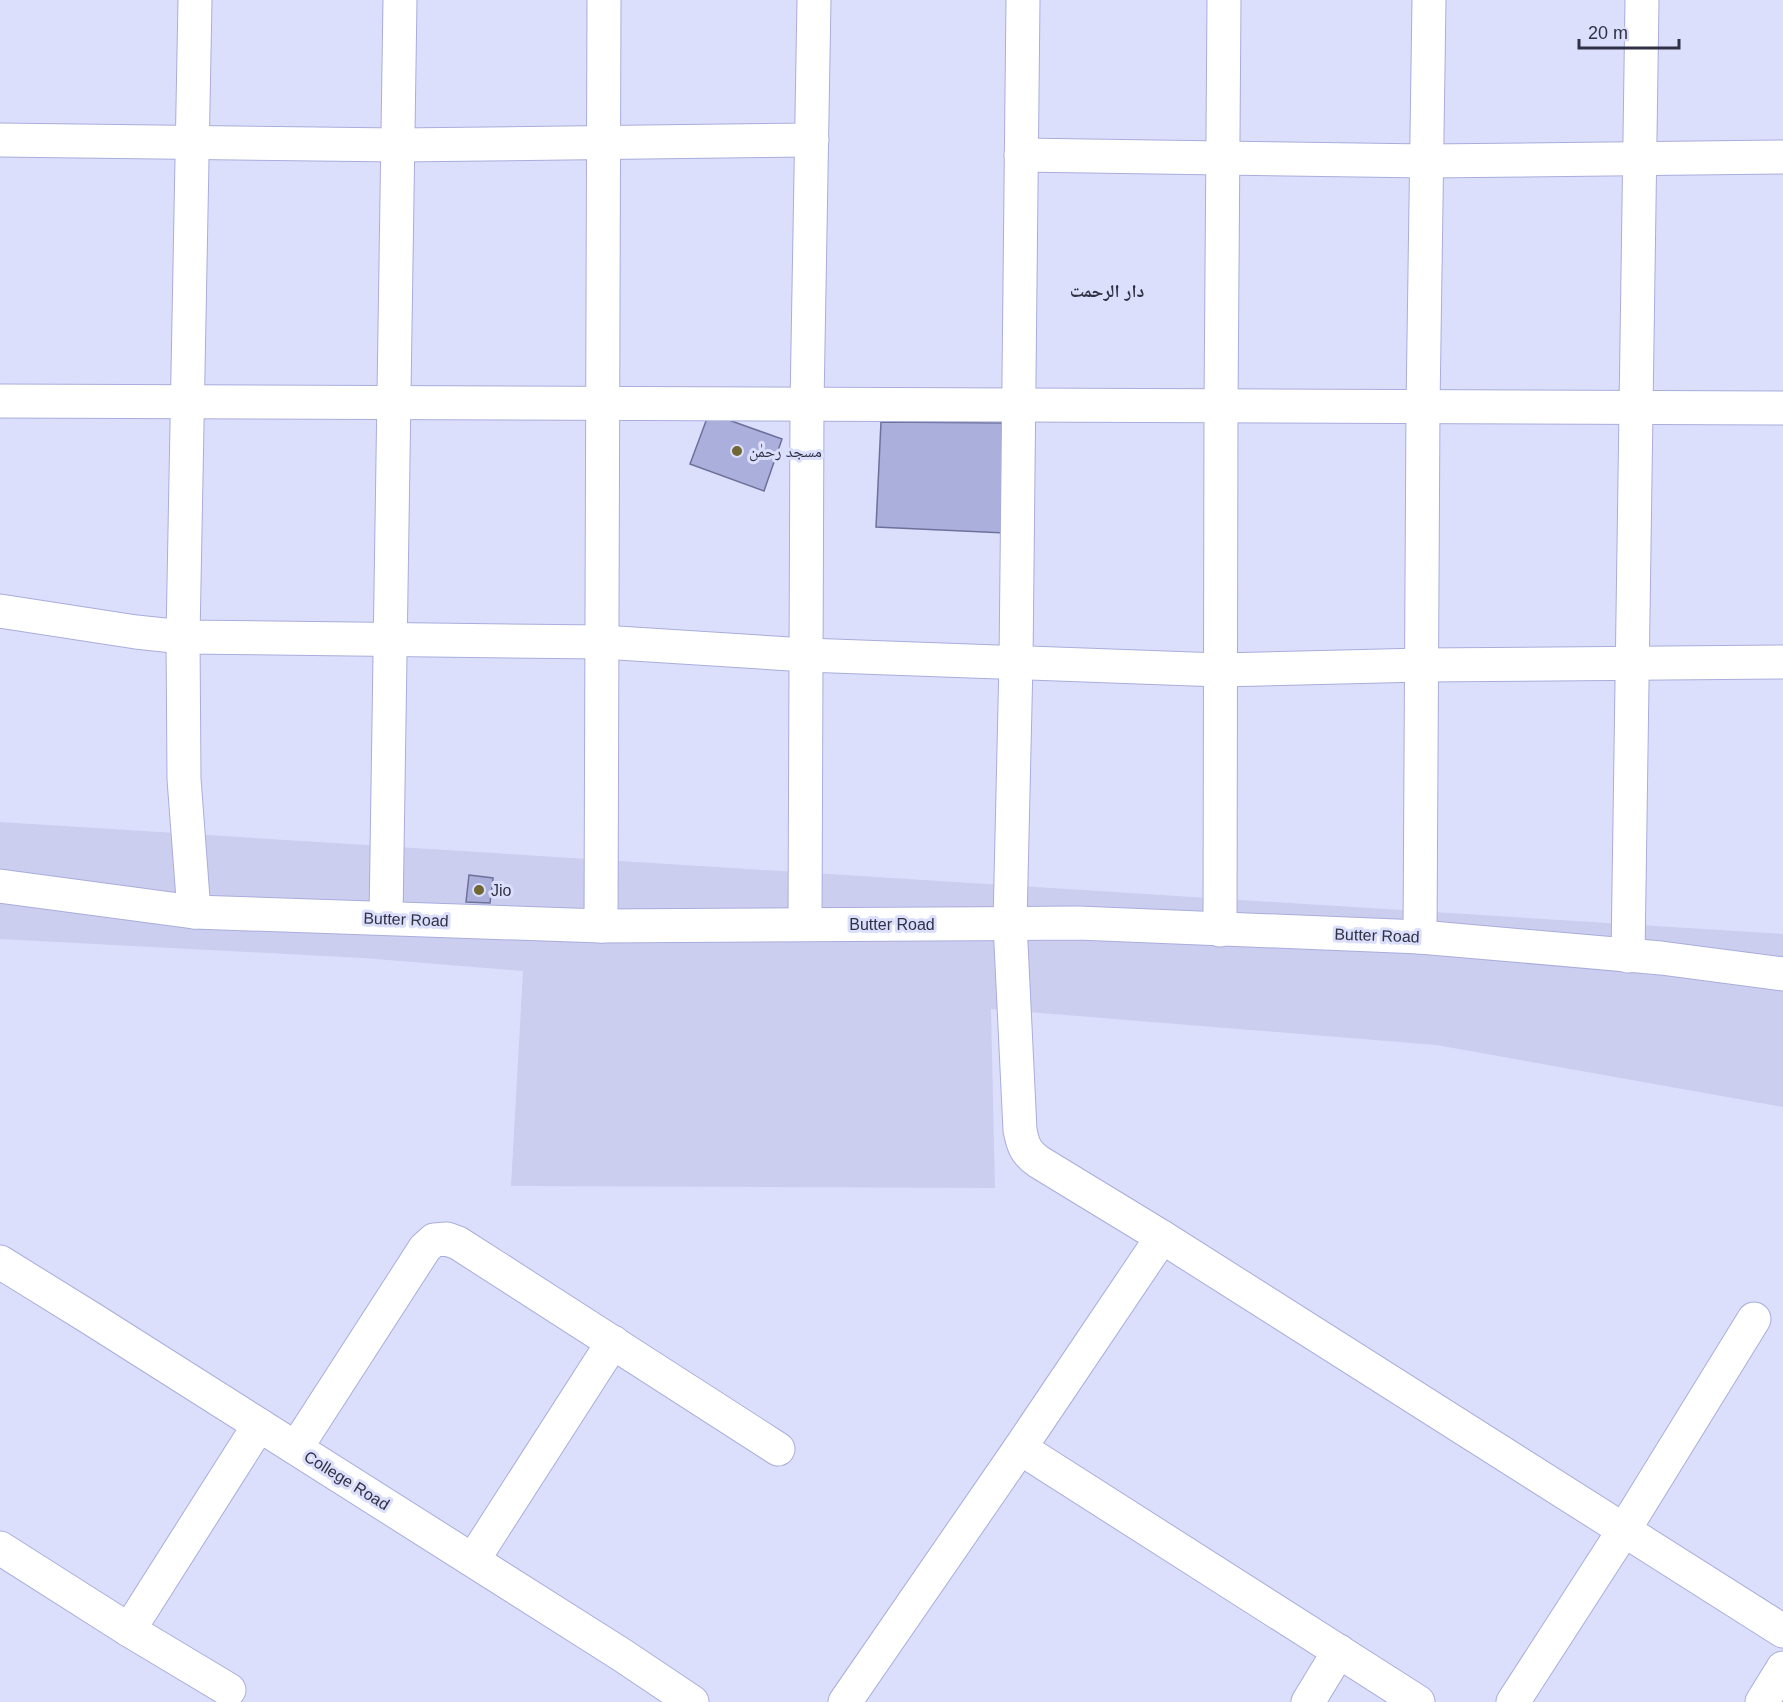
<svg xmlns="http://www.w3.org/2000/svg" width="1783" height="1702" viewBox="0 0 1783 1702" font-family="Arial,'Noto Naskh Arabic',sans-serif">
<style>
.built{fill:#ccceef}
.building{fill:#abafdc;stroke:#6d719a;stroke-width:1.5}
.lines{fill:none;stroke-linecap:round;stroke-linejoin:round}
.street-casing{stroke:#a9addb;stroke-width:35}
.secondary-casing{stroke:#a9addb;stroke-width:35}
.street{stroke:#fff;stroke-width:33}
.secondary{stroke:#fff;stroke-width:33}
.poi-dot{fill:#6f6734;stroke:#dcdffc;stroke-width:2}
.labels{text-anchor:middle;stroke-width:6;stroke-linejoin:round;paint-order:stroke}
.poi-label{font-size:16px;fill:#303144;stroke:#dcdffc;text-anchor:start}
.street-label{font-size:16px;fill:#303144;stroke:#dcdffc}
.neighbourhood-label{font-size:18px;font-weight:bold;fill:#303144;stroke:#dcdffc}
</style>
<rect width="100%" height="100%" fill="#dcdffc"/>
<path class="built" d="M0,822l1783,112v173l-347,-62 -445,-36 4,179 -484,-2 12,-215 -160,-13 -363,-19z"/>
<g class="building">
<path d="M709,413l73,26 -18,52 -74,-27z"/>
<path d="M881,422l125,1 -1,110 -129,-6z"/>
<path d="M469,875l24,3 -3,25 -24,-1z"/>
</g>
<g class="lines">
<defs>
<g id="street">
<path d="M1023,0l-7,662 -6,261 10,207c3,16 6,23 19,32l123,75 621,394"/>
<path d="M0,140l398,5 414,-5"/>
<path d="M1021,155l406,6 356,-4"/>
<path d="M0,401l1783,7"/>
<path d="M0,611l136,21 47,5 419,5 204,13 414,15 202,-5 361,-3"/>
<path d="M194,912l-10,-133 -1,-142 12,-637"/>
<path d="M386,918l14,-918"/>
<path d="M805,924l2,-520 7,-404"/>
<path d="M601,926l3,-926"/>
<path d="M1220,930l1,-524 3,-406"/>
<path d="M1420,937l3,-530 6,-407"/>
<path d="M1628,956l14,-956"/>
<path d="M0,1262l92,57 530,336 70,47"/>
<path d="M296,1448l129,-200 9,-8 13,-1 11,4 320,206"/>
<path d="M1020,1448l398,254"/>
<path d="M0,1548l129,82 100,60"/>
<path d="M473,1560l140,-218"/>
<path d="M129,1630l130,-205"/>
<path d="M845,1702l175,-254 142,-211"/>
<path d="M1308,1702l31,-51"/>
<path d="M1513,1702l111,-172 130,-211"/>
<path d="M1762,1702l21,-34"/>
</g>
<path id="secondary" d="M0,886l194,26 407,14 477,-3 342,14 241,21 122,16"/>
</defs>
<use href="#street" class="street-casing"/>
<use href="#secondary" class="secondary-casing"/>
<use href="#street" class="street"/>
<use href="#secondary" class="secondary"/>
</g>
<g class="poi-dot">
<circle cx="737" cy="451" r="6"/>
<circle cx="479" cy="890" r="6"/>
</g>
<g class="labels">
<g class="poi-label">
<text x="749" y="457">مسجد رحمٰن</text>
<text x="491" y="896">Jio</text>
</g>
<g class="street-label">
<text transform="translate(406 919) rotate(2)" y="6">Butter Road</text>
<text x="892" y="930">Butter Road</text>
<text transform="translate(1377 935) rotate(2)" y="6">Butter Road</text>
<text transform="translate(347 1480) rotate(32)" y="6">College Road</text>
</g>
<g class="neighbourhood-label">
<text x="1107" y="297">دار الرحمت</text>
</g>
</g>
<path d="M1579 39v9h100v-9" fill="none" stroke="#303144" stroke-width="3"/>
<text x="1588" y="39" font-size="18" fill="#303144" stroke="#dcdffc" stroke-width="4.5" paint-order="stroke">20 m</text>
</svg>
